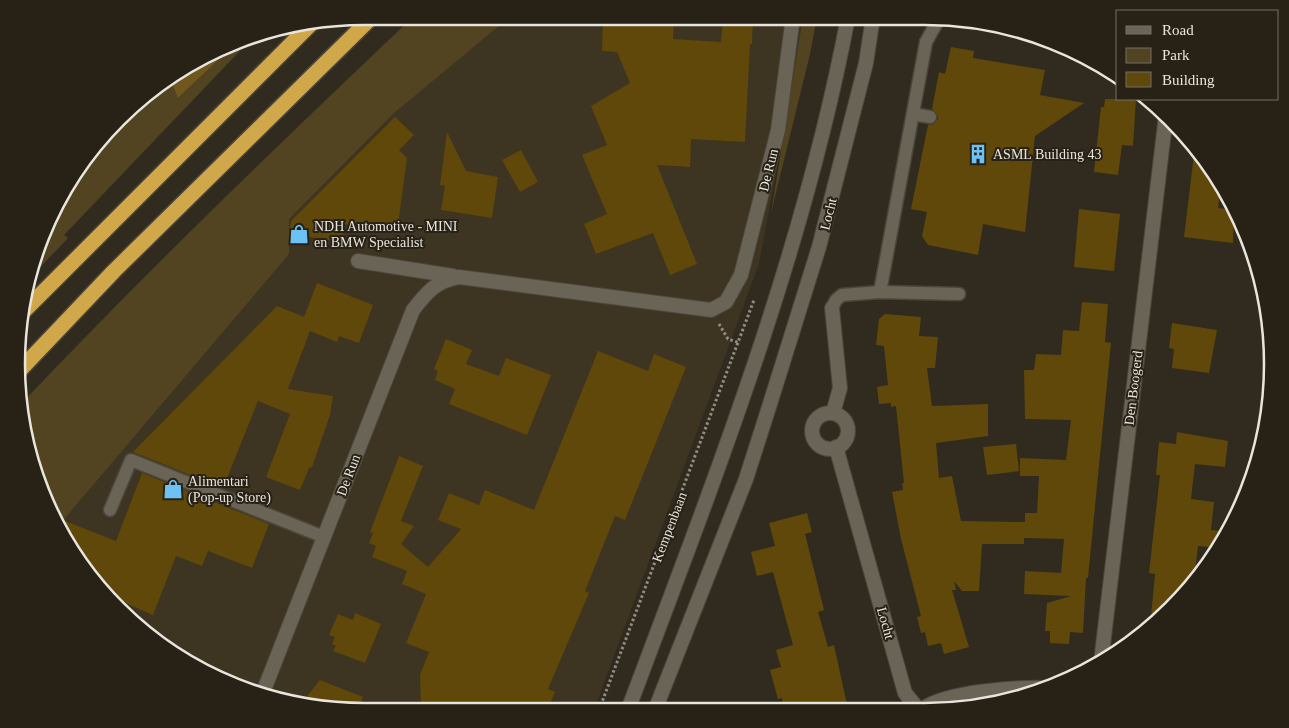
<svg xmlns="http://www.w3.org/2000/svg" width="1289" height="728" viewBox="0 0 1289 728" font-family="Georgia,serif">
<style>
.built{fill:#3d3422}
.green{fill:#534421}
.forest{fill:#6f571e}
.building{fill:#5f4809}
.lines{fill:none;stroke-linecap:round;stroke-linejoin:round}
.service-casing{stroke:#4b463c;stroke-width:15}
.minor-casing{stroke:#4b463c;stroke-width:16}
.secondary-casing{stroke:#4b463c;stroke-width:16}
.motorway-casing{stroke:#4b463c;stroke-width:18}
.path{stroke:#918d83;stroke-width:3;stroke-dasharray:2.5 2.5;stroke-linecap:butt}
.service{stroke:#6a6457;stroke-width:12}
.minor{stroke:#6a6457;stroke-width:14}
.secondary{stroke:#6a6457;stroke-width:14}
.motorway{stroke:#d1a849;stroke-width:15}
.labels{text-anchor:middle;stroke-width:4;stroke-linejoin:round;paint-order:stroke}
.poi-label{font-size:14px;fill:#e8e5dd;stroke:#272116;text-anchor:start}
.street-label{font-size:14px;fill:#e8e5dd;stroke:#272116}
.rim{fill:none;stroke:#e8e5dd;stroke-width:2.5}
</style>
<rect width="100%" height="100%" fill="#312b1f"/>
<path class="built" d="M494,16l311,1 -46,247 -165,446 -252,1 -68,-11 -84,-35 -88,-72 -59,-96 -3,-10 241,-267z"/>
<g class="green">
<path d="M414,16h97l-117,97 -105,106v35l-229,270 -17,-27 -22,-93c127,-134 259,-261 393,-388z"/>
<path d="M803,17h14l-7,37 -39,159z"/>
<path d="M256,34l-192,201 4,3 -41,43 1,-7 47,-103 78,-83 17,-10 9,19 55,-52z"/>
</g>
<path class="forest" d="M234,45l-56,53 -8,-20z"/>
<g class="building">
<path d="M603,17h71l-1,22 48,3 2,-25h30l-1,27h-2l-5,98 -54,-3 -1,28 -33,-2 40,99 -27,11 -17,-42 -57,21 -12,-30 23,-10 -25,-59 25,-10 -16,-39 39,-23 -13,-31 -15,-1z"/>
<path d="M951,47l23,4 -1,7 72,12 -5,25 44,8 -49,33 -10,96 -42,-8 -5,31 -50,-10 -6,-9 5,-24 -16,-3 17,-84 5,-1 5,-5 -1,-5 -5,-5 7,-37 6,2z"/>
<path d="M1105,99h31l-3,47 -11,-1 -4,30 -24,-3 7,-65h3z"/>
<path d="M395,117l19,18 -15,15 8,8 -10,74 -53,-8 -1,18 -54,-8 2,-13z"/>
<path d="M447,132l19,39 32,6 -6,41 -51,-8 4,-24 -5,-1z"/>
<path d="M1195,146l26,39 -3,23 16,2 -1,33 -49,-6z"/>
<path d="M521,150l17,32 -18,10 -18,-32z"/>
<path d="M1079,209l41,5 -6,57 -40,-4z"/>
<path d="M317,283l56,22 -14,38 -20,-7 -2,6 -27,-11 -22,58 45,7 -3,19 -18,52 -3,1 -9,22 -34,-13 24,-63 -32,-13 -35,87 -90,-36 144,-146 27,11z"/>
<path d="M1082,302l26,2 -3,38 6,1 -23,235h-2l-3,55 -13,-1 -1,12 -19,-1v-12h-5l2,-28 24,-7 -47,-2 1,-23 36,2 3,-34 -40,-1v6h-42l-3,47h-17l-8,-10 2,9h-4l17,57 -25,7 -3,-11 -13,3 -3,-14 -4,1 -4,-16 4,-1 -20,-77 -9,-47 11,-2 -1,-7h2l-8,-77 -5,1v-4l-12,1 -2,-17 11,-2 -4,-39 -8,-1 3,-26 6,-5 36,3 -2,19 19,1 -3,31h-8l5,38 56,-2v32l-52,7 3,35 13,-2 9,45 64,1v-9h12l2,-37h-19v-18l46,2 5,-40 -46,-1 -1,-49h10l2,-16 25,1 2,-25 16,1z"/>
<path d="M1172,323l45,7 -8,43 -37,-5 2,-19 -5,-1z"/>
<path d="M446,339l26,11 -6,14 33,12 7,-18 45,17 -24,60 -78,-31 6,-15 -20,-9 3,-9 -4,-2z"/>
<path d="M598,351l50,20 6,-17 32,13 -61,153 -10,-4 -30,75 4,2 -41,96 7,3 -8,18 -126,1 -1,-36 9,-23 -23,-9 20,-49 -24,-10 5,-13 -35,-14 4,-11 -7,-3 4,-10 -3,-1 29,-76 24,10 -22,55 13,5 -13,18 27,23 33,-38 -23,-9 11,-27 30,12 6,-15 49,20z"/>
<path d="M1177,432l51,9 -3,26 -30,-3 -4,35 23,3 -3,28 18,2 -11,16 -20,-2 -4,34 -23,29 -21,18 5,-53 -6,-1 11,-98h-4l3,-33 17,2z"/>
<path d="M1016,444l3,27 -32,4 -4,-28z"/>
<path d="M142,473l127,51 -17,44 -44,-17 -6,15 -26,-10 -23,59 -51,-22 -47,-76 61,24z"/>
<path d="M807,513l5,19 -7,2 19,76 -6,2 10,35 6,-2 14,64h-65l-1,-11 -4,1 -8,-29 11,-3 -5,-17 17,-5 -20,-73 -16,4 -6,-24 24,-6 -6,-23z"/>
<path d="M355,613l26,11 -16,39 -32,-12 3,-5 -4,-2 3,-7 -6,-2 9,-21 15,6z"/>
<path d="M320,680l43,17 -6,14h-15l-41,-7z"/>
</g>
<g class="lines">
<defs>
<g id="service">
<path d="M913,114l17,3"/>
<path d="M880,292l46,-250 14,-25"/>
<path d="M832,308l4,-8 6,-5 38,-3 79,2"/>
<path d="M110,510l21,-50 193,77"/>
</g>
<g id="minor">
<path d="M358,261l95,15"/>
<path d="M832,308l8,80 -7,25"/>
<circle cx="830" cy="431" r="18"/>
<path d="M836,447l69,246 13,16"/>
<path d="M1101,662l65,-547"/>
<path d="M262,695l151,-385c14,-18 23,-29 46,-33l252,33 15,-8 15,-27 37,-145 15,-113"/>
<path d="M923,709c23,-18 96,-22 125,-21"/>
</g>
<g id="secondary">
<path d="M628,710c85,-227 175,-454 220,-693"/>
<path d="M655,710l91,-231 23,-72 50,-160 47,-184 7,-46"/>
</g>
<g id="motorway">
<path d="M25,310l285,-285"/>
<path d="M19,371l95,-100 259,-255"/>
</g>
</defs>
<use href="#service" class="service-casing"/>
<use href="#minor" class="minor-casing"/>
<use href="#secondary" class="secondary-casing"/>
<use href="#motorway" class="motorway-casing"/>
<g class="path">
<path d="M719,324l9,15 12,4"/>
<path d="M599,710l155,-410"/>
</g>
<use href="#service" class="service"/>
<use href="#minor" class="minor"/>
<use href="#secondary" class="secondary"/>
<use href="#motorway" class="motorway"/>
</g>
<defs>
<symbol id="building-bare" viewBox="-9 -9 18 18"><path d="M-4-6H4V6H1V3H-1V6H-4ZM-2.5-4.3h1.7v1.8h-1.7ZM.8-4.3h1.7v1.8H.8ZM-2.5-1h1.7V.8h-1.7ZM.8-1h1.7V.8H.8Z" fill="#6ec2f3" stroke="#272116" stroke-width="2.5" paint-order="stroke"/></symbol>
<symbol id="shop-bare" viewBox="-9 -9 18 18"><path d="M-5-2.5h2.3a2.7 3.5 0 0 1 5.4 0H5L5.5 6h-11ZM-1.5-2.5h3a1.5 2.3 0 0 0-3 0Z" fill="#6ec2f3" stroke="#272116" stroke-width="2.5" paint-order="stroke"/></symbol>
</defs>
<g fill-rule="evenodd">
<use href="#building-bare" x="964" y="140" width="28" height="28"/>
<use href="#shop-bare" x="285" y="220" width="28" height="28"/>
<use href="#shop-bare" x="159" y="475" width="28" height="28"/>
</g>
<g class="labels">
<g class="poi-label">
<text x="993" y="159">ASML Building 43</text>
<text x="314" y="231">NDH Automotive - MINI<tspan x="314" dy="16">en BMW Specialist</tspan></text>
<text x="188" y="486">Alimentari<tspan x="188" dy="16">(Pop-up Store)</tspan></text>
</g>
<g class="street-label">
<text transform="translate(768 170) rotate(-76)" y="5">De Run</text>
<text transform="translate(828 214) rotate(-76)" y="5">Locht</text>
<text transform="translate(1133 388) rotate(-83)" y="5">Den Boogerd</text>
<text transform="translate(348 475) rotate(-69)" y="5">De Run</text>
<text transform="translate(669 527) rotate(-69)" y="5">Kempenbaan</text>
<text transform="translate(886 623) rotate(74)" y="5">Locht</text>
</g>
</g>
<path d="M0 0H1289V728H0ZM364 25H925A339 339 0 0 1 1264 364V364A339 339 0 0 1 925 703H364A339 339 0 0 1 25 364V364A339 339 0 0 1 364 25Z" fill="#272116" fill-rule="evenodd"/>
<path class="rim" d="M364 25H925A339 339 0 0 1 1264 364V364A339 339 0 0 1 925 703H364A339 339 0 0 1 25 364V364A339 339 0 0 1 364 25Z"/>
<rect x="1116" y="10" width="162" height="90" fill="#272116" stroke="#746f66"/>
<rect x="1126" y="26" width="25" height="8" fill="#6a6457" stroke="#746f66"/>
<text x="1162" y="35" font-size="15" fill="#e8e5dd">Road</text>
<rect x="1126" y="48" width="25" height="15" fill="#534421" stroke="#746f66"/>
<text x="1162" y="60" font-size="15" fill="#e8e5dd">Park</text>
<rect x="1126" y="72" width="25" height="15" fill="#5f4809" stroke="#746f66"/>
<text x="1162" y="85" font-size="15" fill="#e8e5dd">Building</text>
</svg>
